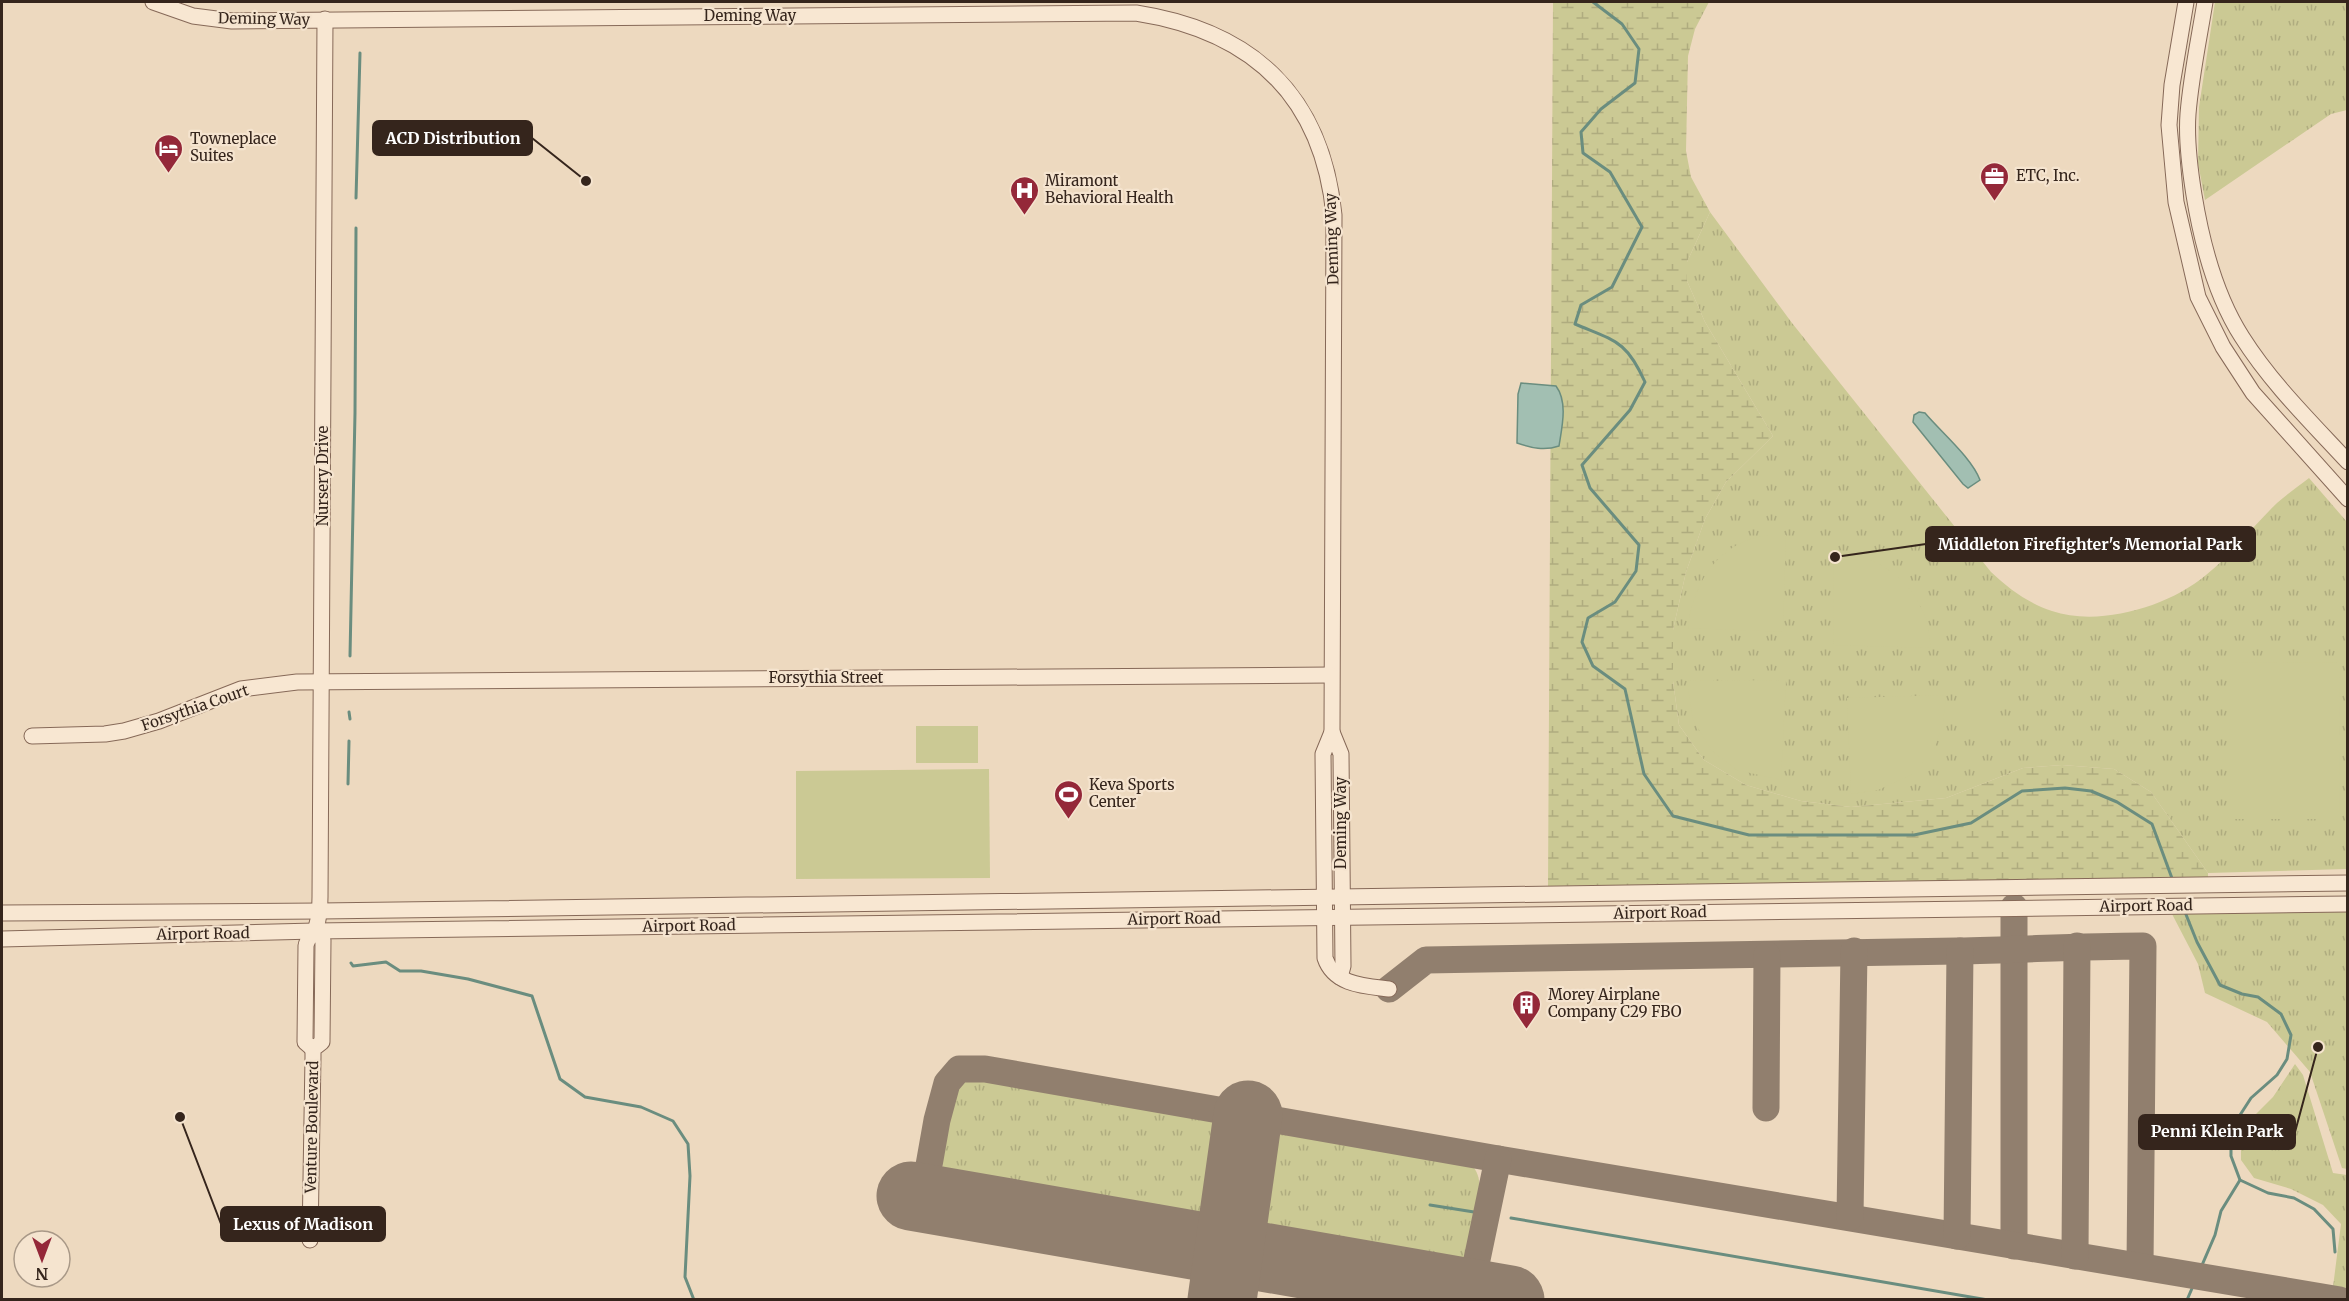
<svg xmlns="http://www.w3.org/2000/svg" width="2349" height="1301" viewBox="0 0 2349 1301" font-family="Merriweather,serif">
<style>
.grass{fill:url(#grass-tufts)}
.wetland{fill:url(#wetland-marsh)}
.pitch{fill:#cbc994}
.water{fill:#a2bfb2;stroke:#6a8d7f;stroke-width:1.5}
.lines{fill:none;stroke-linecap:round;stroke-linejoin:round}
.stream{stroke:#6a8d7f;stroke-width:3}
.taxiway{stroke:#917f6e;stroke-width:27}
.runway{stroke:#917f6e;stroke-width:69}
.minor-casing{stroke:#866958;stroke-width:17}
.minor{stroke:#f8e7d2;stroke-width:15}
.labels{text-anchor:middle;stroke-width:4.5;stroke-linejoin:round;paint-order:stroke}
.street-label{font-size:15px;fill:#35251c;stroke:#f5e4cf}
.poi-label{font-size:15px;fill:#35251c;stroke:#f5e4cf;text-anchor:start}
.leader{fill:none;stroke:#35251c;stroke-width:2}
.callout-dot{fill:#35251c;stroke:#f5e4cf;stroke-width:2}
.callout{fill:#35251c;stroke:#35251c;stroke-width:2}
.callout-label{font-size:16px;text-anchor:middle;font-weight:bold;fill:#fff}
</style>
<defs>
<pattern id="grass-tufts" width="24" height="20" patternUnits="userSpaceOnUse" patternTransform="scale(1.5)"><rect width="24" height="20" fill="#cbc994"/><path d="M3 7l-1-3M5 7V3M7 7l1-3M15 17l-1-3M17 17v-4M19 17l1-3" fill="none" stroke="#afac7f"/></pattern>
<pattern id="wetland-marsh" width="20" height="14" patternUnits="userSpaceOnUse" patternTransform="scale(1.5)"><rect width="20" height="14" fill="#cbc994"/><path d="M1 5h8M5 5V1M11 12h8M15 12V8" fill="none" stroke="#afac7f"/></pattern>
</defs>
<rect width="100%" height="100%" fill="#edd9bf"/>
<g class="grass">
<path d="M2215,2h132v108l-16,4 -126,86 -7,-37 1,-56z"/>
<path d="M1710,212l82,111 199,249c18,17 37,31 61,39 47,16 116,-4 154,-36 26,-21 47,-49 71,-72 10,-9 22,-17 32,-25l38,44v347l-139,4 -57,-81 -37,-23 -52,-4 -39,3 -77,30 -95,9 -50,-6 -55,-16 -42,-25 -25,-35 -6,-44v-51l13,-58 19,-53 21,-37 47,-46 -68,-114 -18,-41v-19z"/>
<path d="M2347,912h1l-1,257 -5,-1 -32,-96 -43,-50 -62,-29 -7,-29 -26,-50z"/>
<path d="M2295,1064l8,11 30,98 14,2v114l-14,-2 8,-63 -18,-19 -32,-16 -37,-11 -13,-18v-31l32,-32z"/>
<path d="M982,1078l233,40 -13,106 -235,-40 -14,-4 -9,-8 -3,-13 11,-64 10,-14z"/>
<path d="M1272,1129l185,30c4,2 10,3 13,5 20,14 4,62 1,83l-4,10 -19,9 -191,-34z"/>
</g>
<path class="wetland" d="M1553,2h156l-14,27 -7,27 -2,95 5,26 19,35 -23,50v19l18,41 68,114 -47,46 -21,37 -19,53 -13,58v51l6,44 25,35 42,25 55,16 50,6 95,-9 77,-30 39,-3 52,4 37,23 57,81v5l-660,8z"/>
<g class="pitch">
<path d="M1768,535h18l-3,97 -95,-4c4,-37 22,-72 57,-87 7,-3 16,-4 23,-6z"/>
<path d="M1833,549c42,9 75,24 92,67 4,10 4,22 6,32l-97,-3z"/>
<path d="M2230,662l110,1 -1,156h-109z"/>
<path d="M1786,680l-5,100 -44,-10 -25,-19 -19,-31 -6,-39z"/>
<rect x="1961" y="690" width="38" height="46"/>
<path d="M1946,695l-3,27 -9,28 -23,25 -33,15 -27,4 -4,-96z"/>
<rect x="916" y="726" width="62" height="37"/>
<path d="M989,769l1,109 -194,1v-108z"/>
</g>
<g class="water">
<path d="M1521,383l35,3c12,16 6,41 3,60 -15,5 -27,2 -42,-3l1,-49z"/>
<path d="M1919,412l6,1c16,19 47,45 55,67l-12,8 -5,-4 -50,-62 1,-7z"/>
</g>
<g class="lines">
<g class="stream">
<path d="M1593,2l29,22 17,25 -4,34 -34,26 -20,23 2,21 27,19 32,55 -30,60 -31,18 -6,19c40,17 51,16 70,58l-15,28 -48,55 8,23 49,57 -3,26 -21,31 -27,16 -6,24 11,24 32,23 19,85 29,42 76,19h165l57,-12 51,-32 43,-3 26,3 26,11 35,22 21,57"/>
<path d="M356,198l4,-145"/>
<path d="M350,656l5,-243 1,-185"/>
<path d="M349,712l1,7"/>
<path d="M348,784l1,-43"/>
<path d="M2185,912l12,30 23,43 22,9 16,3 23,17 10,21 -4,24 -10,16 -26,23 -20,31v27l9,24 28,13 26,5 20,11 19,20 2,23"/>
<path d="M351,963l2,3 33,-4 14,9h21l47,8 64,17 28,83 25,18 56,10 32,14 15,23 2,32 -5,101 9,23"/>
<path d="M1430,1205l44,7"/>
<path d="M1511,1218l477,82"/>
<path d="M2187,1300l28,-65 6,-24 19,-31"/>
</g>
<g class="taxiway">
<path d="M2014,907v339"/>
<path d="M1389,989l37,-29c177,-3 354,-6 531,-9 62,-1 124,-5 186,-5l-3,320"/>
<path d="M1766,1108l1,-153"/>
<path d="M923,1199l14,-79 10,-37 12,-14h26l513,90 842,141"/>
<path d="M1850,1217l4,-266"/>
<path d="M1957,1236l3,-285"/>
<path d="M2075,1256l2,-310"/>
<path d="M1470,1293l28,-134"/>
</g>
<g class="runway">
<path d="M911,1196l599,104"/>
<path d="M1222,1300l26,-185"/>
</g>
<defs>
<g id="minor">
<path d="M153,2l40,14 39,5 904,-8c116,18 186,82 198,202l-2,517 -9,22 2,204c9,27 39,28 64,31"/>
<path d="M2186,2l-14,83 -3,40 7,77 22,95 25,50 30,46 95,106"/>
<path d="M2205,2c-6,37 -14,74 -17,112 -2,26 2,56 6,81 8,49 21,100 48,142 29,46 69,85 106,125"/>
<path d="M1332,732l9,22 2,212 -3,11"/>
<path d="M32,736l73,-2 19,-3 35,-10 82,-32 56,-7 1034,-7"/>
<path d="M2,913l318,-2 2028,-28"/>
<path d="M2,939l313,-8 2033,-27"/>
<path d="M313,1049l-8,-7 1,-96c1,-8 7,-11 10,-18 3,-10 4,-21 4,-31l5,-878"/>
<path d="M310,1240l3,-183v-8l9,-7 1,-102 -8,-9"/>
</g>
</defs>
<use href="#minor" class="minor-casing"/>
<use href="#minor" class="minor"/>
</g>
<defs>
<symbol id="hotel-pin" viewBox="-11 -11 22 30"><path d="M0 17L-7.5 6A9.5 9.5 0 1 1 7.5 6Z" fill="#942839" stroke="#f5e4cf"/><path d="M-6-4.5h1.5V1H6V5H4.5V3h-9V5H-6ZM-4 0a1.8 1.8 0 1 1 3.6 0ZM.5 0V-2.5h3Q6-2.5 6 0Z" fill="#fff"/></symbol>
<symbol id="office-pin" viewBox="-11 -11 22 30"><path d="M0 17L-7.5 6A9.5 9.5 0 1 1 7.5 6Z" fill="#942839" stroke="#f5e4cf"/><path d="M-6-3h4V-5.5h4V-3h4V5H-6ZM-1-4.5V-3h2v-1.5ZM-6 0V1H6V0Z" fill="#fff"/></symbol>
<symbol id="hospital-pin" viewBox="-11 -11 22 30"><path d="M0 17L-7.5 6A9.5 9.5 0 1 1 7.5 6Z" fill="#942839" stroke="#f5e4cf"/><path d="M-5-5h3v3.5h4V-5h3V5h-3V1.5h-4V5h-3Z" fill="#fff"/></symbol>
<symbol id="stadium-pin" viewBox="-11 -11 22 30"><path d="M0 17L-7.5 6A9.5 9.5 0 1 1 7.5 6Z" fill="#942839" stroke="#f5e4cf"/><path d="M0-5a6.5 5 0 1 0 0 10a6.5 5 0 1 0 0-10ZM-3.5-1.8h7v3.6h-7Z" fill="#fff"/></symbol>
<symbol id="building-pin" viewBox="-11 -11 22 30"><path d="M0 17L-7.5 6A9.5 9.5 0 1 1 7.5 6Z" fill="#942839" stroke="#f5e4cf"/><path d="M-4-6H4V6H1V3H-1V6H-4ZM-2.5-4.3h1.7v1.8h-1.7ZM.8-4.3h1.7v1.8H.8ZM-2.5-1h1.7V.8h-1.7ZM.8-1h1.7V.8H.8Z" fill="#fff"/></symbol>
</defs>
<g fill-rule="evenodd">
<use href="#hotel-pin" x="152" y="132" width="33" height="45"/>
<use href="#office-pin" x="1978" y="160" width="33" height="45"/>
<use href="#hospital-pin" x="1008" y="174" width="33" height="45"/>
<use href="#stadium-pin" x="1052" y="778" width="33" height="45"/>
<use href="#building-pin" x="1510" y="988" width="33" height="45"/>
</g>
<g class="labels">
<g class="street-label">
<text x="750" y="21">Deming Way</text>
<text transform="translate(264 19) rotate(1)" y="5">Deming Way</text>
<text transform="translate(1332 239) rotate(-92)" y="5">Deming Way</text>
<text transform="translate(323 476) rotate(-90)" y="5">Nursery Drive</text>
<text x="826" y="683">Forsythia Street</text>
<text transform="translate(195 708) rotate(-19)" y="5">Forsythia Court</text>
<text transform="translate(1341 823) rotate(-90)" y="5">Deming Way</text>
<text transform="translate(2146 906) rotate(-1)" y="5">Airport Road</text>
<text transform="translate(1660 913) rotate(-1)" y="5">Airport Road</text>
<text transform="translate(1174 919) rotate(-1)" y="5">Airport Road</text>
<text transform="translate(689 926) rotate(-1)" y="5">Airport Road</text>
<text transform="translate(203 934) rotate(-1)" y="5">Airport Road</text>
<text transform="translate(312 1127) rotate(-89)" y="5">Venture Boulevard</text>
</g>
<g class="poi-label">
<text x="190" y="144">Towneplace<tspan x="190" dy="17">Suites</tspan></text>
<text x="2016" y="181">ETC, Inc.</text>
<text x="1045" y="186">Miramont<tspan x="1045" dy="17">Behavioral Health</tspan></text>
<text x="1089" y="790">Keva Sports<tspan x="1089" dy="17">Center</tspan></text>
<text x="1548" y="1000">Morey Airplane<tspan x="1548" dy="17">Company C29 FBO</tspan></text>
</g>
</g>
<path class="leader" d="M586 181L532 138M1835 557L1926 544M2318 1047L2295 1132M180 1117L221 1224"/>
<g class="callout-dot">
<circle cx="586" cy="181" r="6"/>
<circle cx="1835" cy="557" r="6"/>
<circle cx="2318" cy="1047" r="6"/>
<circle cx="180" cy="1117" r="6"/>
</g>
<g class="callout">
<rect x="373" y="121" width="159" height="34" rx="6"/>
<rect x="1926" y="527" width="329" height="34" rx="6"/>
<rect x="2139" y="1115" width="156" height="34" rx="6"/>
<rect x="221" y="1207" width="164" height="34" rx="6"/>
</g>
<g class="callout-label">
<text x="453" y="144">ACD Distribution</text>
<text x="2090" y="550">Middleton Firefighter's Memorial Park</text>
<text x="2217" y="1137">Penni Klein Park</text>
<text x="303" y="1230">Lexus of Madison</text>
</g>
<rect width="2349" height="1301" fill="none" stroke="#35251c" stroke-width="6"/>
<g transform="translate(42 1259) rotate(180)"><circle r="28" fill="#f5e4cf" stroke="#a89887" stroke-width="1.5"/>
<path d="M0-4.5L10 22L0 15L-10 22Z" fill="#942839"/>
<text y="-9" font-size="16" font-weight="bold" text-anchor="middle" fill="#35251c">N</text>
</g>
</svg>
